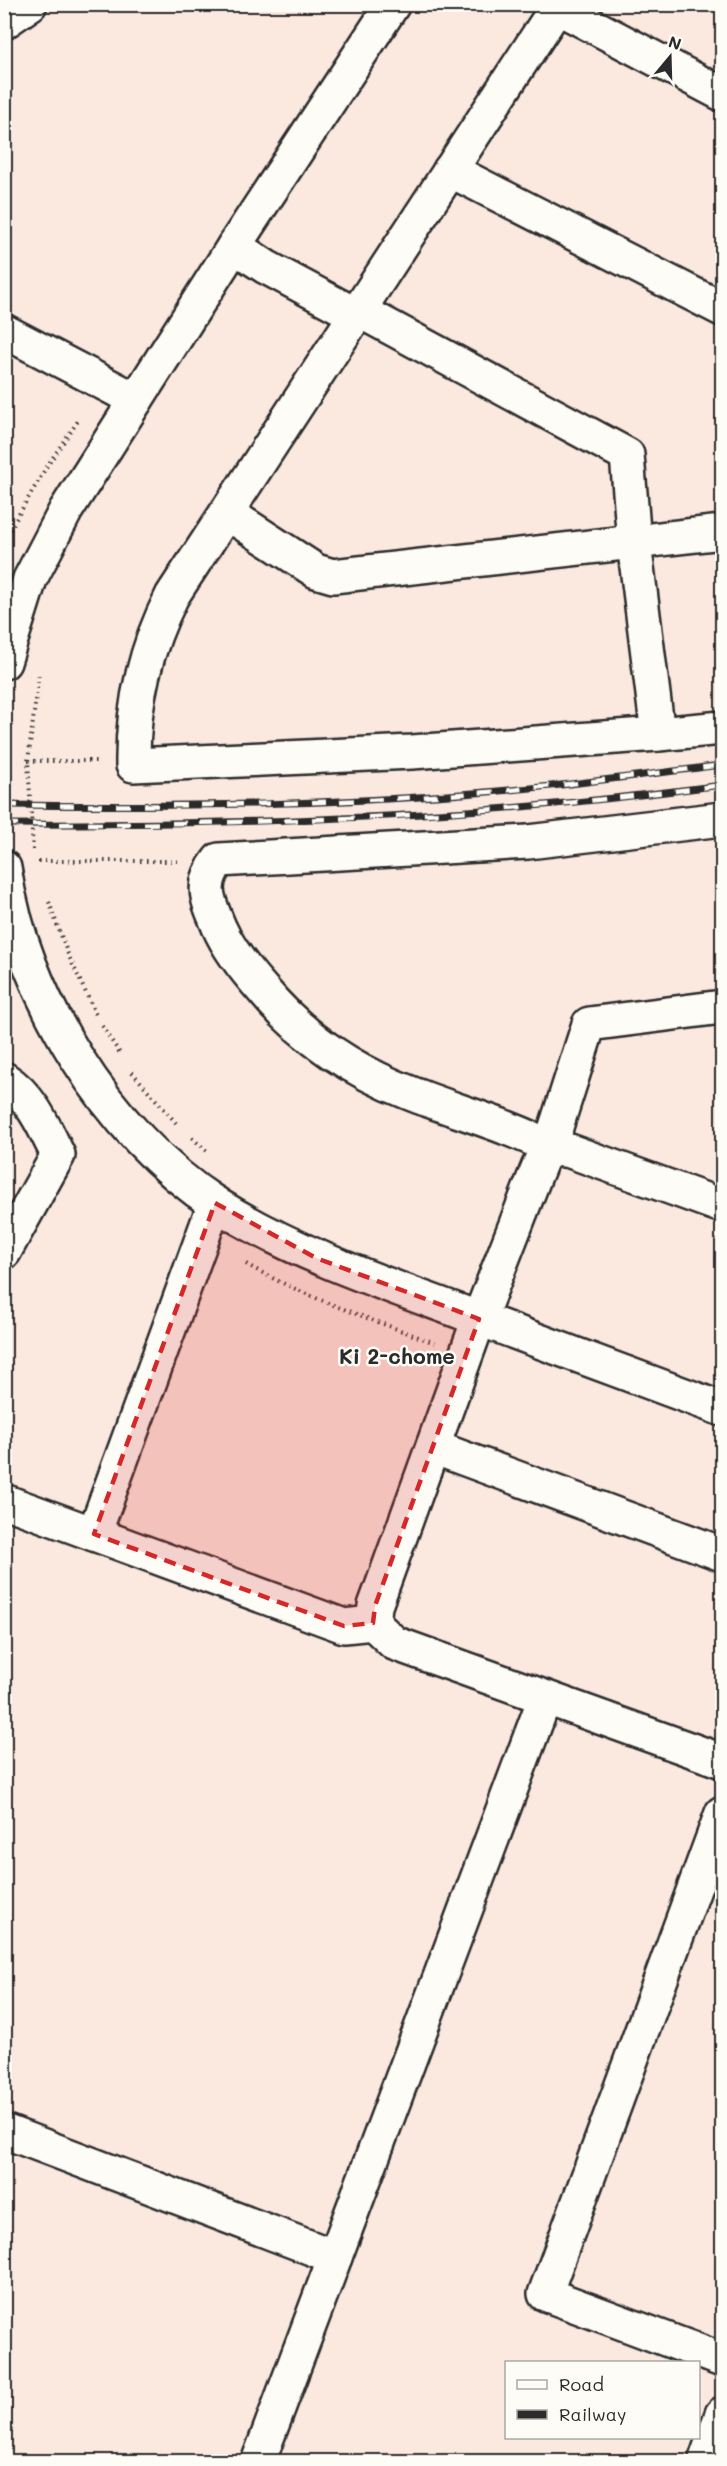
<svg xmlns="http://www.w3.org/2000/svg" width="727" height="2466" viewBox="0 0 727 2466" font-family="Mali,sans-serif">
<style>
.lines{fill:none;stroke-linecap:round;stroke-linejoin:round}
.street-casing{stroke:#2b2b2b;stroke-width:38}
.secondary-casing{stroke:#2b2b2b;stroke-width:38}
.path{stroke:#2b2b2b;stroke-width:4;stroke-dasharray:1.5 4.5;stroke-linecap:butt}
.street{stroke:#fdfcf7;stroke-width:33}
.secondary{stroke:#fdfcf7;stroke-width:33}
.rail-casing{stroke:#2b2b2b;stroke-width:7}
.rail{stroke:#fdfcf7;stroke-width:4.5;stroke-dasharray:14;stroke-linecap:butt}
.marked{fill:#d62828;fill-opacity:0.2;stroke:#d62828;stroke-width:4.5;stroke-dasharray:12 8;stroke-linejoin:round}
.labels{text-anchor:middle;stroke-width:5;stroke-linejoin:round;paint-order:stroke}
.neighbourhood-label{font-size:21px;font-weight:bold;fill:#2b2b2b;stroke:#fdfcf7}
</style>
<rect width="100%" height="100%" fill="#fbe9e0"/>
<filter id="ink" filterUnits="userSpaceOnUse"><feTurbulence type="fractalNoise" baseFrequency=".0167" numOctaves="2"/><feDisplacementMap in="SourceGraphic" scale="12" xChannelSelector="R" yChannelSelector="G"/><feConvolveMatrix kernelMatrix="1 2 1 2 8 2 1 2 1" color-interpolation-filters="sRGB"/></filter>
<g filter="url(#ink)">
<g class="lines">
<defs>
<g id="street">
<path d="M4,22l26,-18"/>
<path d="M450,170l272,139"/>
<path d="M234,246l32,21 90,48"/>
<path d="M360,311l267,144 7,88 24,191 64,-6"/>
<path d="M4,331l132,69"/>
<path d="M227,513l89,58 17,5 389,-44"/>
<path d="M658,734l-246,18 -279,13c-1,-60 12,-116 39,-169l385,-589 165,87"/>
<path d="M722,819l-194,23 -309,18c-20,25 -11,40 0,67 10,23 27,44 44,63 39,47 90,81 147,103 48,19 98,32 144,56l2,-22 33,-103 133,-17"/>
<path d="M4,1079c28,18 40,48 54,76l-54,97"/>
<path d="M215,1203l-121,331 250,92 29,-3"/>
<path d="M479,1319l-104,287 -2,17 21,20 328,118"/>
<path d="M433,1447l289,107"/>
<path d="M4,1501l90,33"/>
<path d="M722,1813l-177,481 177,66"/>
<path d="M4,2131l331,126 210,-559"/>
<path d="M258,2462l77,-205"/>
<path d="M705,2462l17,-48"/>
</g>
<g id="secondary">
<path d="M4,662l26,-83 36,-69 168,-264 159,-242"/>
<path d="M4,868c18,126 104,266 212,336 76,48 161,77 245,108 87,33 174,65 261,97"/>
<path d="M479,1319l57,-146 7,-17 11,-7 16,2 152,55"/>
</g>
</defs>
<use href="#street" class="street-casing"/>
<use href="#secondary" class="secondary-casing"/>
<g class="path">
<path d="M4,540l43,-74 31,-45"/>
<path d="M28,761h72"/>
<path d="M33,850l-5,-89 11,-89"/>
<path d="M38,861h140"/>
<path d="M49,902l18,50 30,65"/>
<path d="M102,1026l19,29"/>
<path d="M132,1072l44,51"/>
<path d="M192,1138l15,13"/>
<path d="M246,1264c60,34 125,55 189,79"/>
</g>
<use href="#street" class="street"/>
<use href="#secondary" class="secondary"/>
<defs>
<g id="rail">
<path d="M4,805c182,2 366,0 547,-19 57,-6 114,-14 171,-21"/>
<path d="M4,824c184,1 368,-3 551,-20 56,-5 112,-12 167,-19"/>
</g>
</defs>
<use href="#rail" class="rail-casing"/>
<use href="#rail" class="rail"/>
</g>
</g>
<path class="marked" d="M215,1203l101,55 163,61 -104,287 -2,17 -29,3 -250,-92z"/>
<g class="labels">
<g class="neighbourhood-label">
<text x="397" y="1364">Ki 2-chome</text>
</g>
</g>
<rect width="727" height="2466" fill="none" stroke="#fdfcf7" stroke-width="24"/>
<rect x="12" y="12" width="703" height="2442" fill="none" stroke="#2b2b2b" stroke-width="2" filter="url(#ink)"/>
<rect x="505" y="2361" width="195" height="78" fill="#fdfcf7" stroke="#a9a8a5" stroke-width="1.5"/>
<rect x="517" y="2380" width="30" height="9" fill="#fdfcf7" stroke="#a9a8a5" stroke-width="1.5"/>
<text x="559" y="2391" font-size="18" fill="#2b2b2b">Road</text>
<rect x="517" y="2410" width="30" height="9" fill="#2b2b2b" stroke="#a9a8a5" stroke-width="1.5"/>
<text x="559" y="2421" font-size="18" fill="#2b2b2b">Railway</text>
<g transform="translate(670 57) rotate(19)" stroke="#fdfcf7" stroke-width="4.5" paint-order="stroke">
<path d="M0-4.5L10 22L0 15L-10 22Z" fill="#2b2b2b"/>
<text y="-9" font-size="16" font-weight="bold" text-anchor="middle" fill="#2b2b2b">N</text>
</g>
</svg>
